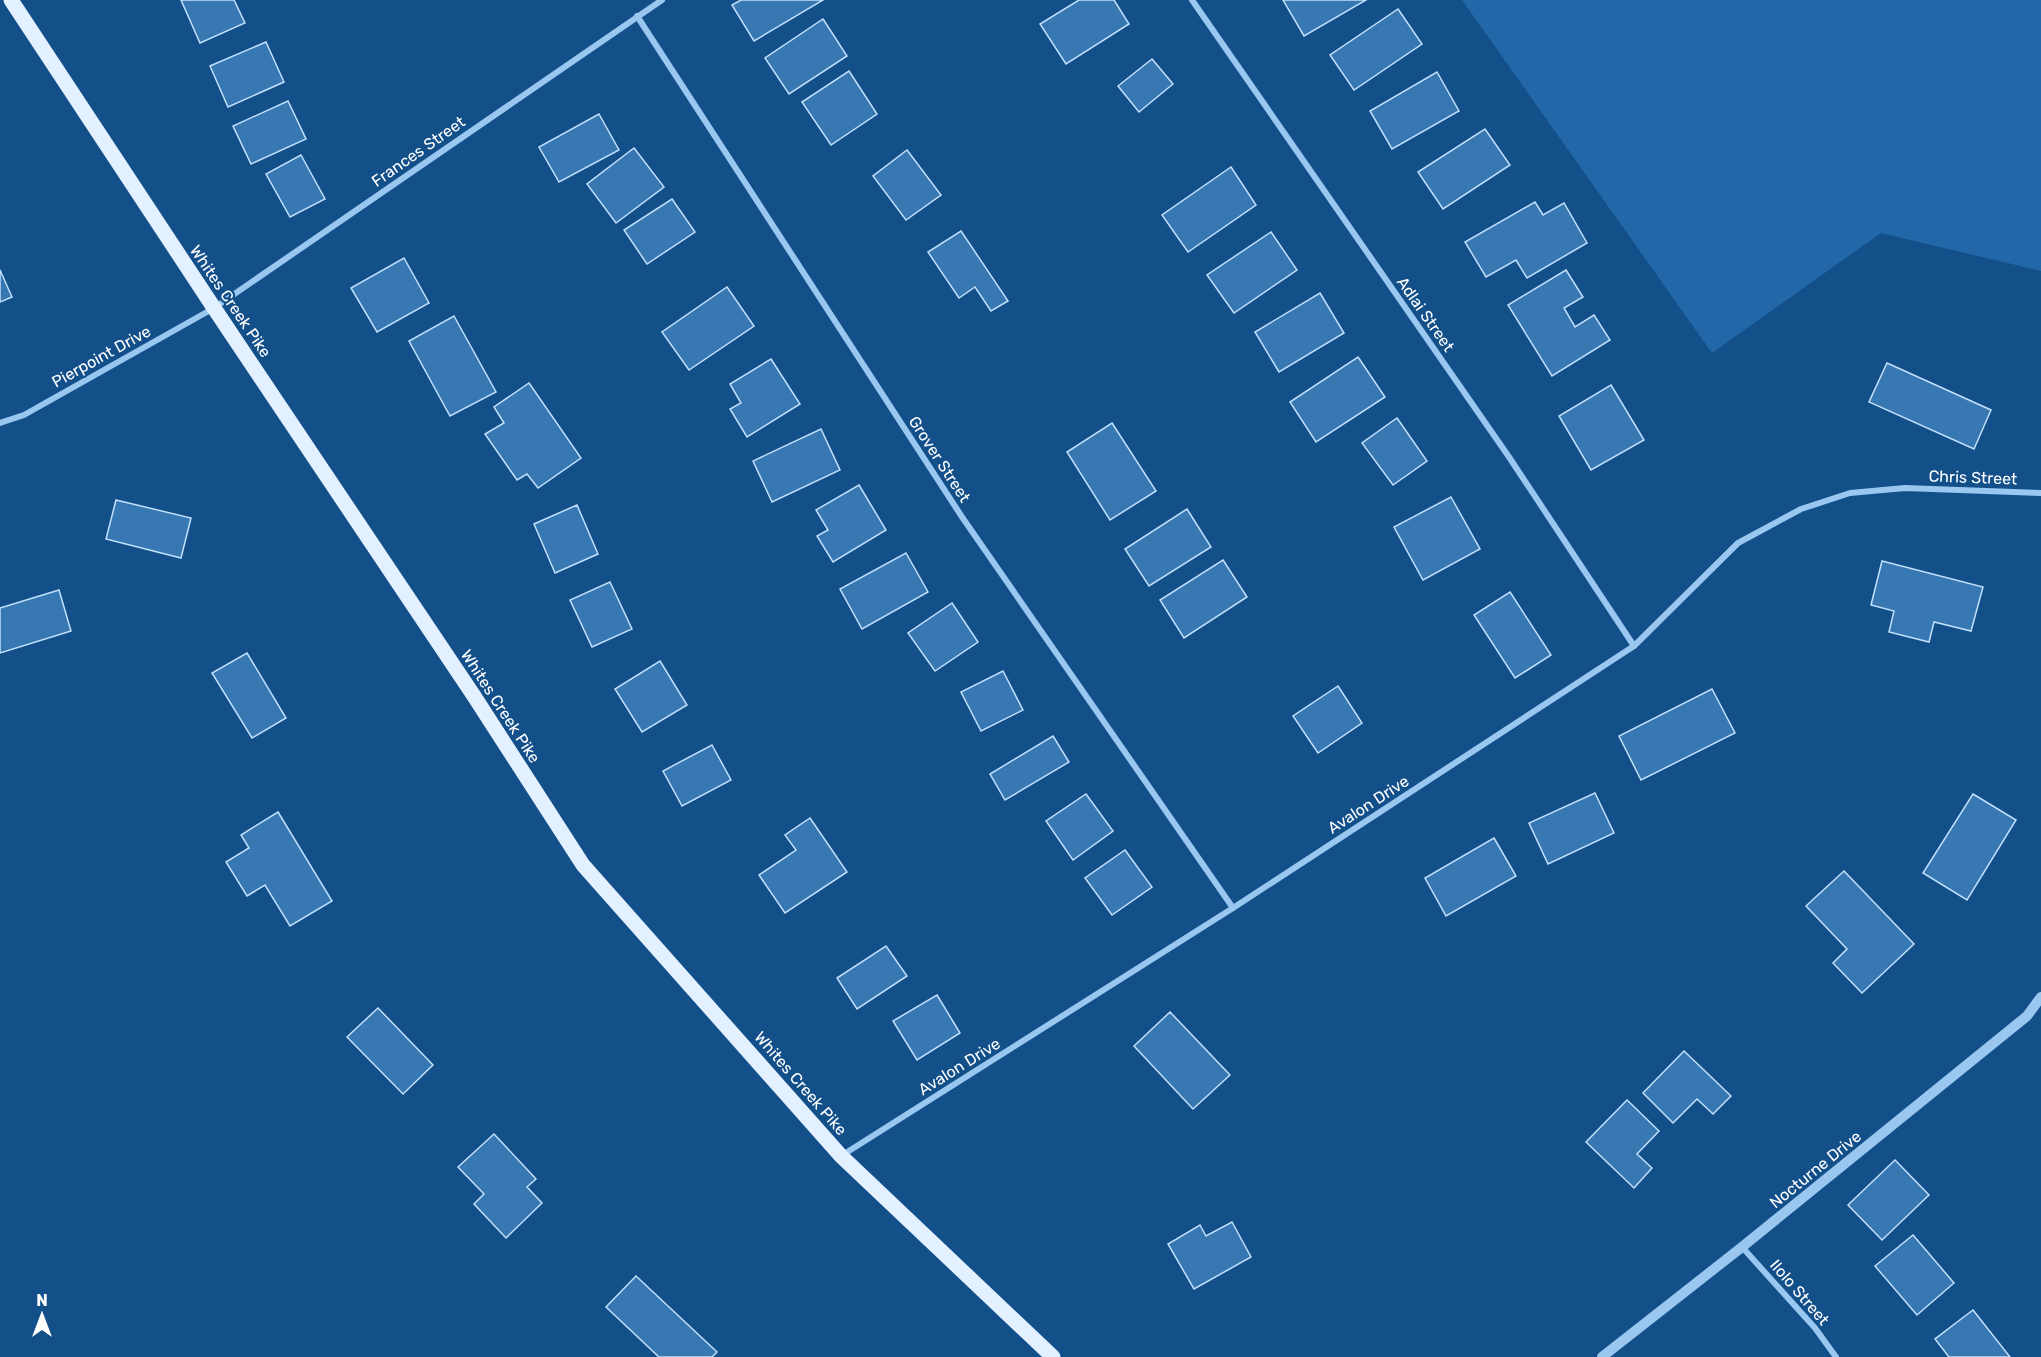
<svg xmlns="http://www.w3.org/2000/svg" width="2041" height="1357" viewBox="0 0 2041 1357" font-family="Rubik,sans-serif">
<style>
.green{fill:#2268a8}
.building{fill:#3777b2;stroke:#c1e0fc;stroke-width:1.5}
.lines{fill:none;stroke-linecap:round;stroke-linejoin:round}
.minor{stroke:#9ac7f0;stroke-width:6}
.tertiary{stroke:#9ac7f0;stroke-width:10}
.primary{stroke:#e3f0ff;stroke-width:15}
.labels{text-anchor:middle;stroke-width:4.5;stroke-linejoin:round;paint-order:stroke}
.street-label{font-size:16px;fill:#fff;stroke:#13508a}
</style>
<rect width="100%" height="100%" fill="#13508a"/>
<path class="green" d="M1462,0h579v271l-160,-38 -169,120z"/>
<g class="building">
<path d="M181,0h53l11,23 -45,20z"/>
<path d="M741,0h82l-69,41 -22,-36z"/>
<path d="M1079,0h35l15,24 -63,40 -26,-40z"/>
<path d="M1283,0h83l-62,36z"/>
<path d="M1398,9l24,35 -68,46 -24,-35z"/>
<path d="M823,19l24,37 -58,38 -24,-36z"/>
<path d="M266,42l18,40 -56,25 -18,-41z"/>
<path d="M1152,59l21,25 -34,28 -21,-26z"/>
<path d="M849,71l28,43 -46,31 -29,-43z"/>
<path d="M1437,72l22,39 -67,38 -22,-38z"/>
<path d="M288,101l18,38 -55,25 -18,-38z"/>
<path d="M599,114l20,36 -60,32 -20,-35z"/>
<path d="M1485,129l25,36 -67,44 -25,-37z"/>
<path d="M634,148l30,39 -48,36 -29,-39z"/>
<path d="M907,150l34,45 -35,25 -33,-44z"/>
<path d="M301,155l24,44 -35,18 -24,-43z"/>
<path d="M1231,167l25,38 -68,47 -26,-37z"/>
<path d="M672,199l23,33 -48,32 -23,-34z"/>
<path d="M1535,202l8,13 21,-12 23,40 -60,35 -11,-18 -30,17 -21,-35z"/>
<path d="M961,231l47,70 -17,10 -16,-24 -16,11 -31,-46z"/>
<path d="M1271,232l26,38 -63,43 -27,-38z"/>
<path d="M404,258l25,45 -52,29 -26,-44z"/>
<path d="M0,270l12,27 -12,5z"/>
<path d="M1566,270l17,27 -19,11 11,19 19,-12 16,25 -58,36 -44,-71z"/>
<path d="M727,287l27,39 -65,44 -27,-38z"/>
<path d="M1320,293l24,40 -65,39 -24,-40z"/>
<path d="M454,316l42,76 -46,24 -41,-75z"/>
<path d="M1358,357l27,40 -69,45 -26,-40z"/>
<path d="M771,359l29,45 -53,33 -17,-28 11,-6 -11,-19z"/>
<path d="M1887,363l104,47 -17,39 -105,-47z"/>
<path d="M529,383l52,75 -43,30 -11,-14 -10,6 -32,-46 19,-11 -10,-16z"/>
<path d="M1611,385l33,55 -53,30 -32,-54z"/>
<path d="M1397,418l30,43 -34,24 -31,-42z"/>
<path d="M1112,423l44,68 -46,29 -43,-68z"/>
<path d="M821,429l19,41 -68,32 -19,-41z"/>
<path d="M859,485l27,45 -53,32 -16,-26 11,-6 -12,-20z"/>
<path d="M1451,497l29,52 -57,31 -29,-53z"/>
<path d="M116,500l75,18 -10,40 -75,-19z"/>
<path d="M577,505l21,49 -43,19 -21,-49z"/>
<path d="M1187,509l24,38 -62,39 -24,-37z"/>
<path d="M906,553l22,39 -66,37 -22,-40z"/>
<path d="M1223,560l24,37 -63,41 -24,-38z"/>
<path d="M1882,561l101,26 -12,44 -37,-9 -5,20 -40,-10 5,-21 -23,-6z"/>
<path d="M610,582l22,47 -40,18 -22,-47z"/>
<path d="M59,590l12,41 -71,22v-45z"/>
<path d="M1510,592l41,63 -36,23 -41,-63z"/>
<path d="M952,603l26,39 -43,29 -27,-38z"/>
<path d="M247,653l39,65 -34,20 -40,-65z"/>
<path d="M660,661l27,44 -45,27 -27,-43z"/>
<path d="M1003,671l20,39 -42,21 -20,-39z"/>
<path d="M1338,686l24,37 -44,30 -25,-37z"/>
<path d="M1712,689l23,44 -94,47 -22,-44z"/>
<path d="M1053,736l16,26 -64,38 -15,-26z"/>
<path d="M712,745l19,35 -49,26 -19,-35z"/>
<path d="M1595,793l19,40 -66,31 -19,-41z"/>
<path d="M1086,794l27,37 -40,29 -27,-39z"/>
<path d="M1973,794l43,26 -49,80 -44,-27z"/>
<path d="M278,812l54,89 -42,25 -25,-41 -18,11 -21,-34 23,-14 -8,-13z"/>
<path d="M810,818l37,54 -62,41 -26,-38 37,-25 -11,-15z"/>
<path d="M1494,838l22,38 -70,40 -21,-38z"/>
<path d="M1125,850l27,37 -40,28 -27,-37z"/>
<path d="M1844,871l70,73 -52,49 -29,-30 14,-14 -41,-43z"/>
<path d="M886,946l21,30 -50,33 -20,-31z"/>
<path d="M937,995l23,38 -43,27 -24,-39z"/>
<path d="M378,1008l55,57 -30,29 -56,-57z"/>
<path d="M1170,1012l60,63 -37,34 -59,-63z"/>
<path d="M1684,1051l47,45 -18,18 -16,-15 -24,24 -30,-30z"/>
<path d="M1627,1100l32,31 -22,23 15,14 -18,20 -48,-46z"/>
<path d="M494,1134l42,45 -9,8 15,16 -36,35 -32,-34 10,-10 -26,-27z"/>
<path d="M1895,1160l34,35 -47,45 -34,-35z"/>
<path d="M1232,1222l19,35 -57,32 -26,-45 32,-19 6,11z"/>
<path d="M1913,1235l41,48 -37,32 -42,-49z"/>
<path d="M636,1276l81,76 -5,5h-53l-53,-50z"/>
<path d="M1973,1310l37,47h-61l-14,-18z"/>
</g>
<g class="lines">
<g class="minor">
<path d="M1192,0l317,457 125,189"/>
<path d="M637,16l325,501 271,391"/>
<path d="M0,423l24,-8 190,-107 448,-308"/>
<path d="M841,1156l392,-248 401,-262 104,-103 63,-34 49,-16 55,-5 136,5"/>
<path d="M1742,1247l73,81 21,29"/>
</g>
<path class="tertiary" d="M1602,1357l140,-110 285,-231 14,-19"/>
<path class="primary" d="M11,0l203,308 260,388 109,169 258,291 212,201"/>
</g>
<g class="labels">
<g class="street-label">
<text transform="translate(418 151) rotate(-35)" y="6">Frances Street</text>
<text transform="translate(231 301) rotate(56)" y="6">Whites Creek Pike</text>
<text transform="translate(1426 314) rotate(55)" y="6">Adlai Street</text>
<text transform="translate(101 356) rotate(-29)" y="6">Pierpoint Drive</text>
<text transform="translate(940 459) rotate(57)" y="6">Grover Street</text>
<text transform="translate(1973 477) rotate(2)" y="6">Chris Street</text>
<text transform="translate(501 706) rotate(57)" y="6">Whites Creek Pike</text>
<text transform="translate(1368 804) rotate(-33)" y="6">Avalon Drive</text>
<text transform="translate(959 1066) rotate(-32)" y="6">Avalon Drive</text>
<text transform="translate(801 1083) rotate(49)" y="6">Whites Creek Pike</text>
<text transform="translate(1815 1169) rotate(-39)" y="6">Nocturne Drive</text>
<text transform="translate(1800 1292) rotate(49)" y="6">Ilolo Street</text>
</g>
</g>
<g transform="translate(42 1315)" stroke="#13508a" stroke-width="4.5" paint-order="stroke">
<path d="M0-4.5L10 22L0 15L-10 22Z" fill="#ffffff"/>
<text y="-9" font-size="16" font-weight="bold" text-anchor="middle" fill="#ffffff">N</text>
</g>
</svg>
